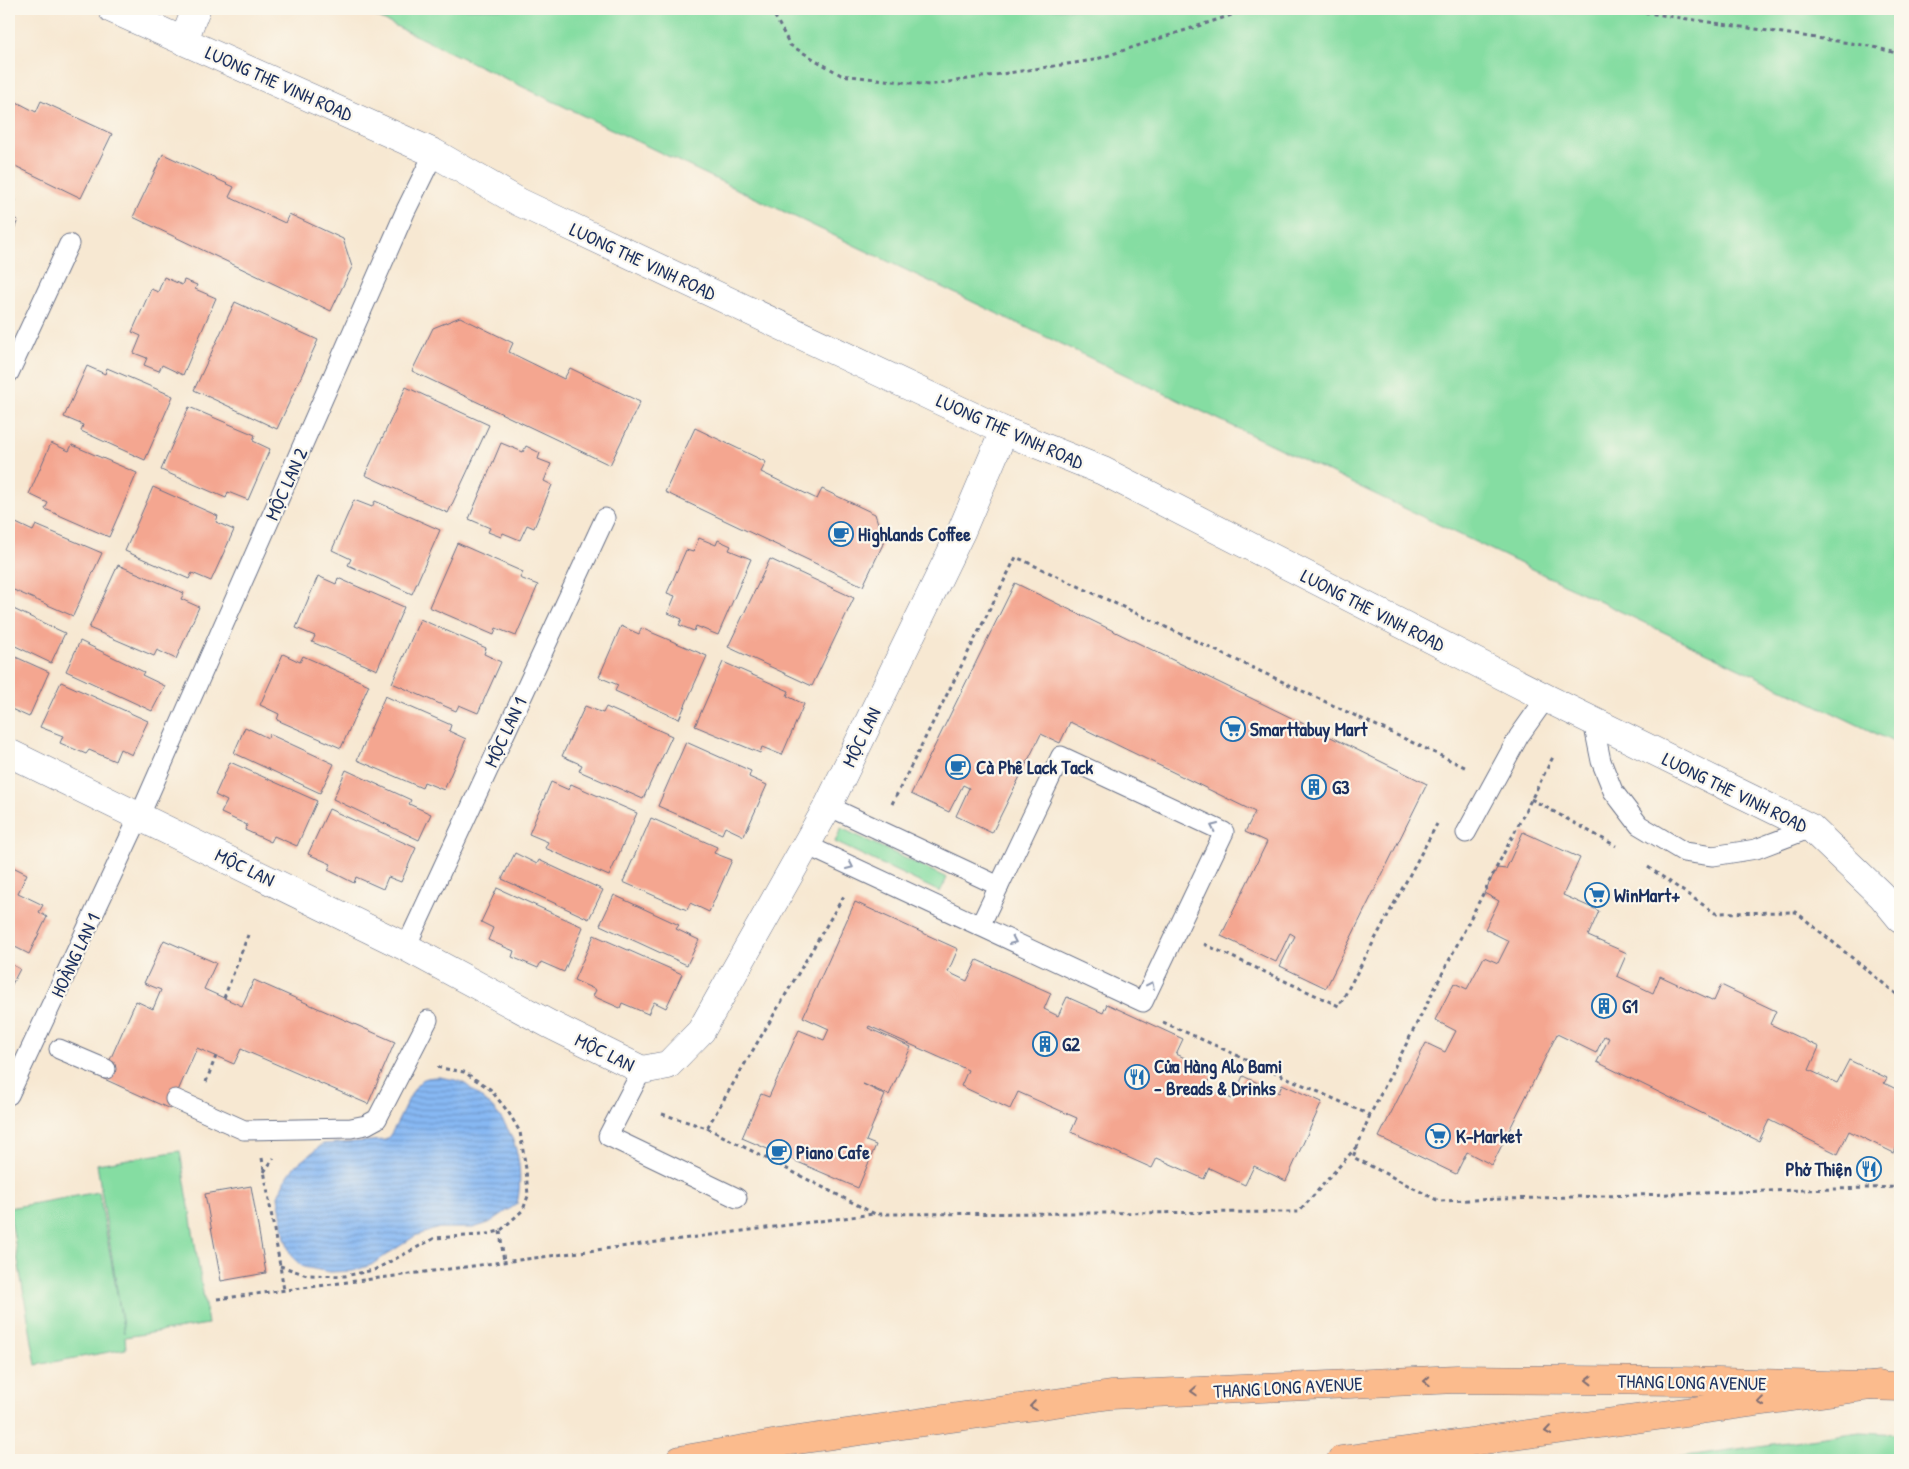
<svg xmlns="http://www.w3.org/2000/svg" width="1909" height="1469" viewBox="0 0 1909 1469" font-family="'Patrick Hand',sans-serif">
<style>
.green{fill:#85dda2;stroke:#508680}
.water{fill:url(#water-rules);stroke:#5174a8}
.building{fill:#f4a690}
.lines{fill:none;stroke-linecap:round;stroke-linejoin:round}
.service-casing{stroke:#687087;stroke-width:21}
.minor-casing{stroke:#687087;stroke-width:29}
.tertiary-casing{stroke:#687087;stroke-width:29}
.primary-casing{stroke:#687087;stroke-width:29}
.trunk-casing{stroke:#687087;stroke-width:29}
.path{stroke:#687087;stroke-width:3;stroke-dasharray:4 4;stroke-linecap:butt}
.service{stroke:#fff;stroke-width:19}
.minor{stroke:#fff;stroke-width:28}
.tertiary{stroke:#fff;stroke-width:28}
.primary{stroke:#fbbb8d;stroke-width:28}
.trunk{stroke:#fbbb8d;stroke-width:28}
.oneway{stroke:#8d97ae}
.oneway2{stroke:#806e73}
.labels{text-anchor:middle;stroke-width:4.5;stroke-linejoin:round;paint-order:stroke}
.street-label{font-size:19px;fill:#1b2f5e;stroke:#fbf7ec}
.poi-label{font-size:19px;font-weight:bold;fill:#1b2f5e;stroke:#fbf7ec;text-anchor:start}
</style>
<defs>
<pattern id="water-rules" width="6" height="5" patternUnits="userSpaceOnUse" patternTransform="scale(1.25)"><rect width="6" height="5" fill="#87b8f3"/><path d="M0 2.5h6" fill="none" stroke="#6e96c8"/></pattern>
</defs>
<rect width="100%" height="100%" fill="#fbf7ec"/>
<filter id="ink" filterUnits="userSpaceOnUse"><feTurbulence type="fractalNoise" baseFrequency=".02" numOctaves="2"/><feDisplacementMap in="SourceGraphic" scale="10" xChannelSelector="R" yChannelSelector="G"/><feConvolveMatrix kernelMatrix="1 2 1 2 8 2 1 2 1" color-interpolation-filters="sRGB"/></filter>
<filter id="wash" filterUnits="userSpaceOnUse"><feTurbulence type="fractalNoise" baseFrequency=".0096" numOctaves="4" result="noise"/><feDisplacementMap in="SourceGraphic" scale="20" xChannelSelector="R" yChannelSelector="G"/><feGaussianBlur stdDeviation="1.12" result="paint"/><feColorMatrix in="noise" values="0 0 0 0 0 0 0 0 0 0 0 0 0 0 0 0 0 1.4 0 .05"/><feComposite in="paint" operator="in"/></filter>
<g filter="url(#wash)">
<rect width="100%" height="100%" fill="#f7e8d2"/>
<g class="green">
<path d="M360,9h1540v736z"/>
<path d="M841,828l106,50 -7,14 -105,-50z"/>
<path d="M180,1151l28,173 -83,13 1,12 -90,16 -27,-157 90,-16 25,141 -27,-169z"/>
<path d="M1860,1432l40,2v26h-242z"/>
</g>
<path class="water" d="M440,1077c7,2 16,2 23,6 5,2 10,8 15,12 35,26 48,66 39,109l-28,19 -16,5h-34l-24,8 -44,29 -18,6 -23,1 -27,-5 -12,-11 -6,-18 -7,-42 7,-16 10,-14 28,-22 63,-4c14,-15 24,-54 38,-61 5,-2 12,-2 16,-2z"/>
<g id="blocks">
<g class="building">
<path d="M9,98l27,14 5,-11 71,33 -31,64 -72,-35z"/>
<path d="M163,154l71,33 -5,10 56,26 4,-9 54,25 9,28 -21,44 -198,-94z"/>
<path d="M9,197l7,3 -7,16 9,4 -9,21z"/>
<path d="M164,277l18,8 2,-5 13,5 -2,4 21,9 -33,77 -21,-10 -3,6 -15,-6 3,-7 -13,-5 7,-17 -9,-4 19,-43 7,3z"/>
<path d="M235,302l83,38 -41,89 -83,-39z"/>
<path d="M460,317l53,26 -4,9 55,27 6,-11 70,34 -30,63 -198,-94 21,-43z"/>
<path d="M87,366l18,8 2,-6 66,28 -28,64 -64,-29 2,-6 -19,-8z"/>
<path d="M406,387l83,38 -41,88 -83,-38z"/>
<path d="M189,407l66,28 -2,6 17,8 -22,51 -20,-8 -2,6 -65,-28z"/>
<path d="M695,428l71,34 -5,10 56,27 5,-10 53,25 9,28 -21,44 -198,-94z"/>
<path d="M51,443l18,8 3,-6 65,28 -28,64 -64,-28 3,-6 -19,-9z"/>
<path d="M501,443l22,9 3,-6 14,7 -2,6 13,5 -7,17 8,4 -18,43 -7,-3 -7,15 -17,-7 -2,4 -13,-5 2,-4 -21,-9z"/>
<path d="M153,487l65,29 -2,6 18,8 -23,51 -19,-8 -3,6 -64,-28z"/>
<path d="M354,500l18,7 3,-6 65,29 -28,64 -64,-29 3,-6 -19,-9z"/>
<path d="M16,523l17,8 3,-6 66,28 -29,63 -64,-28 3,-6 -3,-1v-43z"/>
<path d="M699,538l17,7 2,-5 13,6 -2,4 22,9 -33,76 -22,-9 -2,5 -15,-6 3,-6 -14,-6 7,-17 -8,-3 19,-43 7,2z"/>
<path d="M457,543l66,29 -3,6 18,7 -22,51 -20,-8 -2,7 -65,-28z"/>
<path d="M770,559l84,39 -42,88 -84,-39z"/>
<path d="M118,565l66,28 -3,6 18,8 -23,52 -19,-9 -3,6 -65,-28z"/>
<path d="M318,576l18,8 2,-6 66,29 -27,63 -65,-28 3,-6 -19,-8z"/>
<path d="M1015,583l412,201 -101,204 -46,-22 15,-30 -5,-3 -14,29 -55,-26 46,-94 -22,-10 10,-20 -185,-90 -10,21 -19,-9 -49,99 -36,-17 13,-28 -6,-3 -14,27 -38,-18z"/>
<path d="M9,607l56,26 -14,30 -42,-20z"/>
<path d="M420,619l66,29 -2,6 17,8 -23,51 -19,-8 -3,6 -64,-28z"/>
<path d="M621,626l18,8 2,-6 66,28 -28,63 -64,-28 3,-6 -19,-8z"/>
<path d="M80,641l64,31 -2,3 23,11 -13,25 -86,-40z"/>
<path d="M9,654l40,18 -20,45 -20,-9z"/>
<path d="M283,654l17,8 3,-6 66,29 -28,63 -64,-28 2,-6 -19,-9z"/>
<path d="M723,662l66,29 -2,5 17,8 -22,51 -20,-8 -2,6 -65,-27z"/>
<path d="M61,682l87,39 -16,34 -12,-6 -5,12 -26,-11 -3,4 -26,-11 3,-7 -23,-9z"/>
<path d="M385,696l66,29 -2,6 17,8 -22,51 -20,-8 -2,6 -65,-28z"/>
<path d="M585,706l18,7 3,-6 66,29 -29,63 -64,-28 3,-6 -20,-9z"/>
<path d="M245,727l23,11 1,-4 65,30 -14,29 -86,-40z"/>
<path d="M686,742l65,29 -2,6 18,8 -23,51 -19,-9 -3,7 -64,-28z"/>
<path d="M230,762l87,39 -20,45 -23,-10 -3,6 -26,-12 2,-5 -26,-12 6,-12 -12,-6z"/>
<path d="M346,770l65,30 -2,4 22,10 -12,26 -86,-41z"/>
<path d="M551,782l18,8 2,-6 66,29 -28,63 -64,-28 3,-6 -19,-8z"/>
<path d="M329,809l87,39 -15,34 -13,-5 -5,12 -27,-12 -2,6 -26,-13 3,-6 -23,-10z"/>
<path d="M651,818l66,29 -3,6 18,7 -23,52 -19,-9 -3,7 -64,-28z"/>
<path d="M1523,832l57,26 -17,37 36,16 -11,25 39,17 -10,23 36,17 7,-17 54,25 7,-16 55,26 -6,13 49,23 -10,23 28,13 12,-23 38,18 -3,5 16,8v48l-6,14 -45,-22 -11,23 -69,-34 -10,21 -162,-79 12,-24 -5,-2 -8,17 -39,-19 -65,131 -25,-13 -11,22 -77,-37 47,-94 19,9 11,-21 -21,-11 19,-37 13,6 17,-32 14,6 11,-22 -24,-12 14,-28 -15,-8 13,-25 9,1z"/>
<path d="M515,853l22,11 2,-4 64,30 -14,29 -87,-40z"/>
<path d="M9,865l18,9 -9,19 25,12 -4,7 8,5 -18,37 -20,-10z"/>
<path d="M497,888l86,39 -19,45 -23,-10 -3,6 -26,-11 2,-6 -26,-11 5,-12 -12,-6z"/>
<path d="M614,895l65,30 -3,4 23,11 -12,25 -87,-40z"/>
<path d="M855,902l103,47 -10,23 19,9 10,-21 74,33 -7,16 14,7 9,-19 36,16 4,-9 76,35 -7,15 38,17 -8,16 26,12 11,-23 36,17 3,-9 40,18 -36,79 -32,-15 -9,19 -36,-17 -5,11 -47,-21 -5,10 -81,-36 6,-14 -59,-26 -8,17 -49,-23 7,-16 -99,-44 -1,2 43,19 -22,48 -26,-11 22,11 -19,46 10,4 -18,43 -116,-50 19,-44 8,3 30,-67 25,10 5,-11 -26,-12z"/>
<path d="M594,935l88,39 -16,34 -12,-6 -6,12 -26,-11 -2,5 -27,-12 3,-6 -22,-10z"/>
<path d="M164,940l52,23 -12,26 20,9 18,8 12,-26 141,62 -27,62 -127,-55 -7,15 -37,-16 -27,61 -68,-31 34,-77 17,8 8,-19 -17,-7z"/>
<path d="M9,963l11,6 -11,21z"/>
<path d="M251,1186l15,87 -45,8 -16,-87z"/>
</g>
</g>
</g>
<g filter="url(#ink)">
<use href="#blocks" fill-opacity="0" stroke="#687087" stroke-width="1"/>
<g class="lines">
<defs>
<g id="service">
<path d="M9,373l60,-129"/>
<path d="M1593,722l8,39 12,30 26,34 45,27 29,4 43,-7 55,-21"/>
<path d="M1466,833l53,-97 27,-38"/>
<path d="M806,845l337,157 81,-170 -163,-76 -62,130 -171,-80"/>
<path d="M980,926l19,-40"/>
<path d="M406,947l199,-429"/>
<path d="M59,1049l47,20"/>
<path d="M642,1070l-34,66 129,62"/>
<path d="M9,1095l131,-280 266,-605 28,-57"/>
<path d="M175,1099l69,31 107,-2 15,-3 11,-6 51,-99"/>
</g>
<g id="minor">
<path d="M184,40l12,-31"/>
<path d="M9,753l397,194 143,77 93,46 26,-5 33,-34 127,-225 133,-274 43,-101"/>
</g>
<path id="tertiary" d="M112,9l322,144 85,49 485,229 99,40 443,227 265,130 71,68 18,22"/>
<path id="primary" d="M680,1460l104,-18 327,-47 346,-16 225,2 218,6"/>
<path id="trunk" d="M1341,1460l537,-75"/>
</defs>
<use href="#service" class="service-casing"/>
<use href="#minor" class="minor-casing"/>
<use href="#tertiary" class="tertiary-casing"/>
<use href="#primary" class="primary-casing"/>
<use href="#trunk" class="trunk-casing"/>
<g class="path">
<path d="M771,9l19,36 51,30 88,10 165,-25 156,-51"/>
<path d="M1621,9l249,37 30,8"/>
<path d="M1531,799l85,47"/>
<path d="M892,804l124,-247 451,211"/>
<path d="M1648,867l67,46 81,-1 104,85"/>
<path d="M1204,944l135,62 98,-182"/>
<path d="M224,998l24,-63"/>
<path d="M1163,1022l207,93 184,-360"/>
<path d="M206,1082l10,-26"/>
<path d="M662,1114l45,14 138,-234"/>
<path d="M1370,1115l-17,42 86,44 461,-14"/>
<path d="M707,1128l168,86 424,-2 59,-67"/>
<path d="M262,1158l22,132"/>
<path d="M264,1172l10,-14"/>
<path d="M500,1231l4,31"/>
<path d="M280,1266l27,9 38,1 29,-6 61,-32 48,-3 17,-4 23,-21 5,-14 -2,-27 -6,-37 -11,-19 -19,-24 -26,-17 -29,-5"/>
<path d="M217,1299l657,-85"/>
</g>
<use href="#service" class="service"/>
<use href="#minor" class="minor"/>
<use href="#tertiary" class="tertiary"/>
<use href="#primary" class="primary"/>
<use href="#trunk" class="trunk"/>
</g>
<defs><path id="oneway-chevron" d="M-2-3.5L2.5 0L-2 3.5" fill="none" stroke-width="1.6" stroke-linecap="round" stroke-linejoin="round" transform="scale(1.25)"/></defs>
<g class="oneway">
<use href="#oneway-chevron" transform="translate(1214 827) rotate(-155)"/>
<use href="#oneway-chevron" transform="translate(850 866) rotate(25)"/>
<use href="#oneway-chevron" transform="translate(1013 941) rotate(25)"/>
<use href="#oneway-chevron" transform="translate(1151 985) rotate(-65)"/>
</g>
<g class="oneway2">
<use href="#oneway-chevron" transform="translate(1589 1380) rotate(-180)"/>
<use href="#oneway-chevron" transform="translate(1427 1381) rotate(177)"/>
<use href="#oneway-chevron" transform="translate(1194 1391) rotate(177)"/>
<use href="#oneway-chevron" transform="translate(1761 1402) rotate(172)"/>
<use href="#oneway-chevron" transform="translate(1033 1406) rotate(172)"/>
<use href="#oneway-chevron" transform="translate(1548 1431) rotate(172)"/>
</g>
</g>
<defs>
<symbol id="cafe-ring" viewBox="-11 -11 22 22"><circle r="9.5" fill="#fbf7ec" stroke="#1f6fb2" stroke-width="1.5"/><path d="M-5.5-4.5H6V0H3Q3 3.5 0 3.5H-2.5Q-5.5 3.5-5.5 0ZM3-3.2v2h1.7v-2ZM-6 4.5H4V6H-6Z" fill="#1f6fb2"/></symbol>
<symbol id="supermarket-ring" viewBox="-11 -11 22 22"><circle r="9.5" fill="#fbf7ec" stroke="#1f6fb2" stroke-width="1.5"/><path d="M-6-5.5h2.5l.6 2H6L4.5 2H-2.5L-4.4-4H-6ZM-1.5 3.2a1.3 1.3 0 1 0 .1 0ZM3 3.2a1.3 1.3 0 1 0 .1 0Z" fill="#1f6fb2"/></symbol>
<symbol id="building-ring" viewBox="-11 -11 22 22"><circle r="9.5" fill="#fbf7ec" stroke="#1f6fb2" stroke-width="1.5"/><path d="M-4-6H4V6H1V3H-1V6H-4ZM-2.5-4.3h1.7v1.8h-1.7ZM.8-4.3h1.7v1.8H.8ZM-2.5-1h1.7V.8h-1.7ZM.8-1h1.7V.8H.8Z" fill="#1f6fb2"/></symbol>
<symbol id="restaurant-ring" viewBox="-11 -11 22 22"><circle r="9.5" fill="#fbf7ec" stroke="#1f6fb2" stroke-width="1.5"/><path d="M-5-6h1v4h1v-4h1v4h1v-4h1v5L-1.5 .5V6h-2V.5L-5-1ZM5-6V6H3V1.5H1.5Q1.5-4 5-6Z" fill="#1f6fb2"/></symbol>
</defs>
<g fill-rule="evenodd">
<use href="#cafe-ring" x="827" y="520" width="28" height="28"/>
<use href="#supermarket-ring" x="1219" y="715" width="28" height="28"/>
<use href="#cafe-ring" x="944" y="753" width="28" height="28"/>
<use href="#building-ring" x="1300" y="773" width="28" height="28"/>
<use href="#supermarket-ring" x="1583" y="881" width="28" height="28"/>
<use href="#building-ring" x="1590" y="992" width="28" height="28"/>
<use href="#building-ring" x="1031" y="1030" width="28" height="28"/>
<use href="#restaurant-ring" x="1123" y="1063" width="28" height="28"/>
<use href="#supermarket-ring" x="1424" y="1122" width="28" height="28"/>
<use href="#cafe-ring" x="765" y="1138" width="28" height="28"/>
<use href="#restaurant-ring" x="1855" y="1155" width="28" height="28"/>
</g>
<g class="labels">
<g class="street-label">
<text transform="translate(279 83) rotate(24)" y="7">LUONG THE VINH ROAD</text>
<text transform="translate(643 261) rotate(25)" y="7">LUONG THE VINH ROAD</text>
<text transform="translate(1010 431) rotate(24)" y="7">LUONG THE VINH ROAD</text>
<text transform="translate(286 484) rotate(-66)" y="7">MỘC LAN 2</text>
<text transform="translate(1373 610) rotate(27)" y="7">LUONG THE VINH ROAD</text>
<text transform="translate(505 732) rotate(-65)" y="7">MỘC LAN 1</text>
<text transform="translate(861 737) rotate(-64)" y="7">MỘC LAN</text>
<text transform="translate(1735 792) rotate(26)" y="7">LUONG THE VINH ROAD</text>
<text transform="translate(245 867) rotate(26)" y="7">MỘC LAN</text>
<text transform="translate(75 955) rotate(-65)" y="7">HOÀNG LAN 1</text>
<text transform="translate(605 1052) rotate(26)" y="7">MỘC LAN</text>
<text transform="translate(1692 1382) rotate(1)" y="7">THANG LONG AVENUE</text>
<text transform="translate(1288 1387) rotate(-3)" y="7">THANG LONG AVENUE</text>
</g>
<g class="poi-label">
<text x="858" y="541">Highlands Coffee</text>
<text x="1250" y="736">Smarttabuy Mart</text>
<text x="976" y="774">Cà Phê Lack Tack</text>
<text x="1332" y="794">G3</text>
<text x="1614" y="902">WinMart+</text>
<text x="1622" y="1013">G1</text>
<text x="1062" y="1051">G2</text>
<text x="1154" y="1073">Cửa Hàng Alo Bami<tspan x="1154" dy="22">- Breads &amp; Drinks</tspan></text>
<text x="1456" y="1143">K-Market</text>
<text x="796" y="1159">Piano Cafe</text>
<text x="1852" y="1176" text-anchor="end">Phở Thiện</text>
</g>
</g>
<rect width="1909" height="1469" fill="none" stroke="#fbf7ec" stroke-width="30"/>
</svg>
